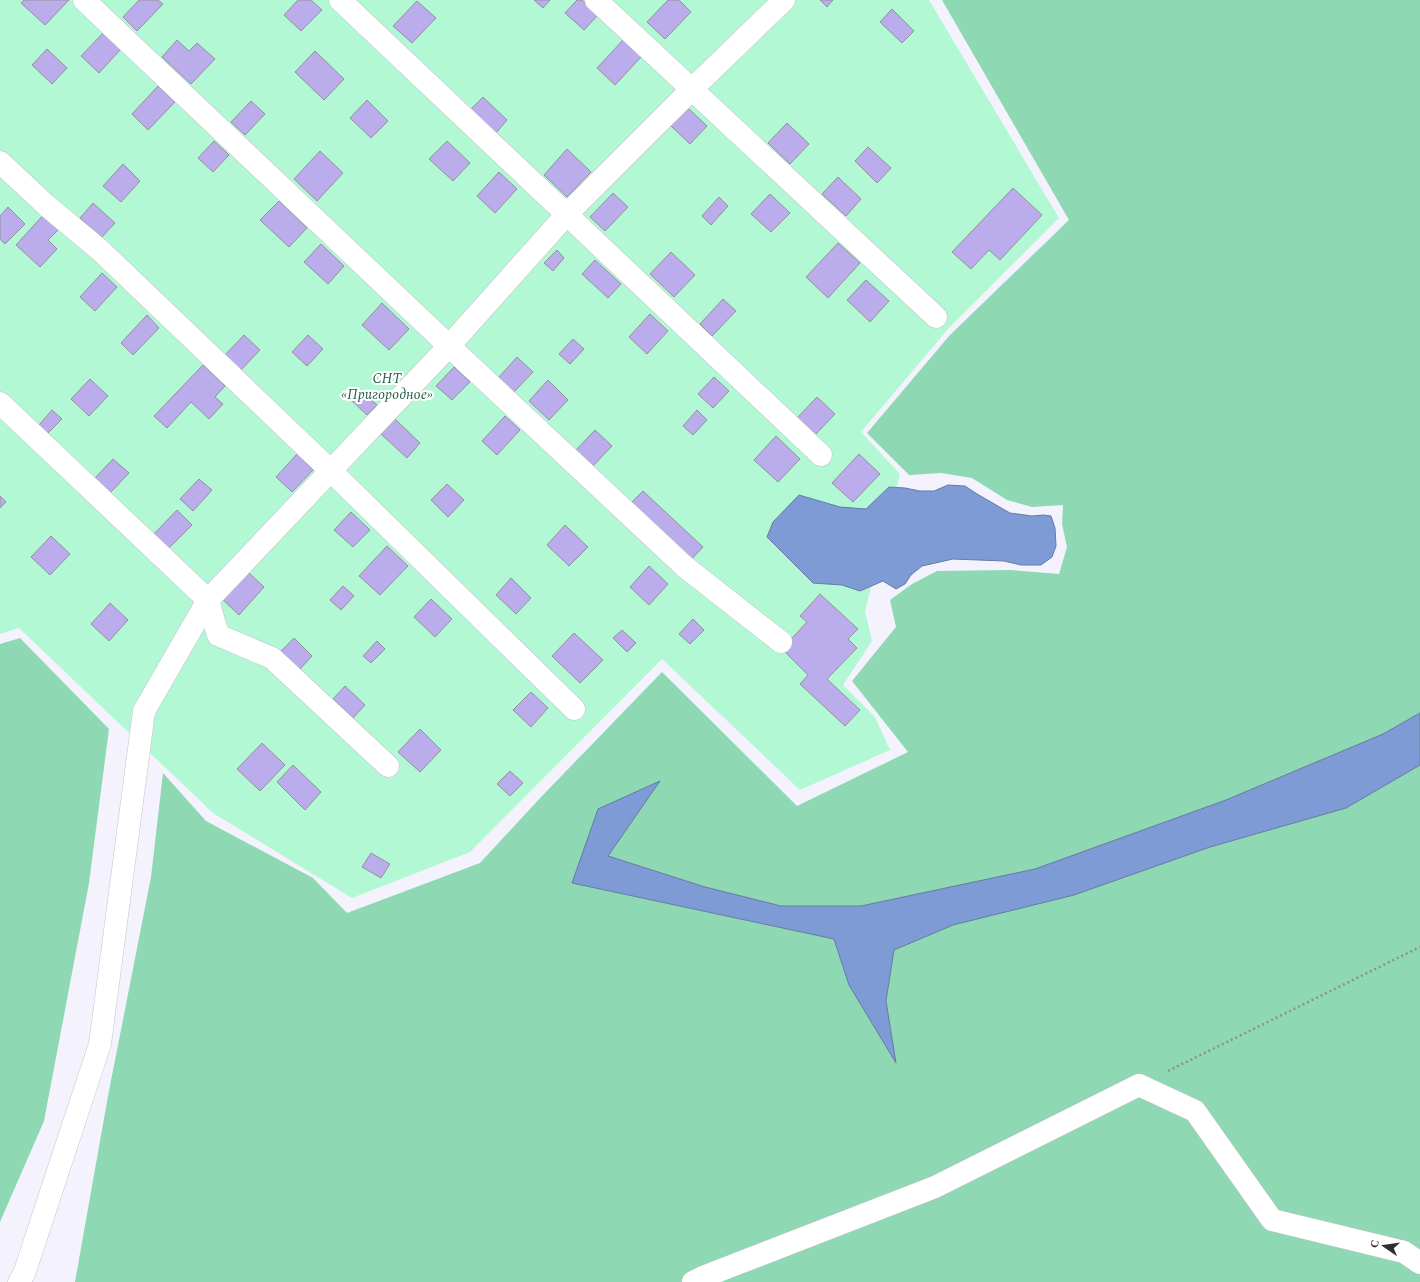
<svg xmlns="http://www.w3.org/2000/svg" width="1420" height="1282" viewBox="0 0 1420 1282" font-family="Spectral,serif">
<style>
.green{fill:#b3f8d4}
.forest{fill:#8ed8b3}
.water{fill:#7f9bd5;stroke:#677ba4}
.building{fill:#bbacec;stroke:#93919b}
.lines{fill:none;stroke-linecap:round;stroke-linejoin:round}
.street-casing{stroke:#c4c2cc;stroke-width:23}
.path{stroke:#908f97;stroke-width:2.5;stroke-dasharray:2 3;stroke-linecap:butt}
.street{stroke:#fff;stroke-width:22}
.labels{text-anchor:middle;stroke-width:4;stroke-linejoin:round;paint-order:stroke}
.park-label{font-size:14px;font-style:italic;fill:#245c43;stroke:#fff}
</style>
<rect width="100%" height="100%" fill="#f4f2fd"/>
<path class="green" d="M0,0h929l130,218 -111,111 -87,103 39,42 -35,137 7,30 -29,44 32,32 15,33 -90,40 -138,-131 -192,193 -118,46 -139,-85 -194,-185 -19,6z"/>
<g class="forest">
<path d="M942,0h478v1282h-1345l33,-186 43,-219 12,-104 43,48 107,57 34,35 133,-50 62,-67 120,-124 135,134 111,-54 -56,-71 44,-54 -6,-27 22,-16 25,-13 74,-1 48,4 8,-27 -5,-23 1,-19 -31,2 -25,-7 -35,-22 -31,-5 -32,2 -42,-42 83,-98 119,-115z"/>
<path d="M20,638l89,91 -20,154 -45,238 -44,101v-578z"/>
</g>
<g class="water">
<path d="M948,485l17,1 12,8 33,19 22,3 12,-1 7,1 4,12 1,18 -4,11 -11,8h-20l-17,-4 -51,-2 -31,7 -11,9 -6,9 -9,5 -13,-8 -23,10 -18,-6 -29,-2 -46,-46 6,-15 26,-27 41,12 26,2 23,-22 16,1 15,3h14z"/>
<path d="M1420,713v52l-74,43 -136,39 -136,48 -121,30 -59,25 -8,51 10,62 -47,-78 -15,-46 -262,-56 26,-74 62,-28 -52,75 97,31 76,19h80l174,-37 191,-69 157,-66z"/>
</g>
<g class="building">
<path d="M24,0h45l-24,25 -24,-22z"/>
<path d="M139,0h19l5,4 -26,27 -14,-14z"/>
<path d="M298,0h13l11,10 -21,21 -17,-16z"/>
<path d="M534,0h16l-7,8z"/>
<path d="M577,0h5l16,15 -14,15 -19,-17z"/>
<path d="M668,0h11l12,12 -26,27 -18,-17z"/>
<path d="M820,0h13l-6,7z"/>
<path d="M417,1l19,17 -24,25 -19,-17z"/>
<path d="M892,9l22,22 -12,12 -22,-21z"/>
<path d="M104,32l17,17 -22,24 -18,-17z"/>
<path d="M624,39l18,17 -27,29 -18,-17z"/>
<path d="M177,40l12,11 8,-8 18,16 -24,25 -29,-27z"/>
<path d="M47,49l20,19 -15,16 -20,-19z"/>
<path d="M315,51l29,28 -20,21 -29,-28z"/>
<path d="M158,86l17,16 -27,28 -16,-16z"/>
<path d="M483,97l24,23 -11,13 -25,-24z"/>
<path d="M367,100l21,21 -17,17 -21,-20z"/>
<path d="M251,101l14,13 -20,21 -14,-13z"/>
<path d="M688,108l19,18 -17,18 -19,-18z"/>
<path d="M787,123l22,21 -19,20 -22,-21z"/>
<path d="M214,141l15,14 -16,17 -15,-14z"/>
<path d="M447,141l23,22 -17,18 -24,-22z"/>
<path d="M868,147l23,21 -14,15 -22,-22z"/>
<path d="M567,149l24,23 -24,25 -23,-22z"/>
<path d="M320,151l23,22 -26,28 -23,-22z"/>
<path d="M123,164l17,17 -19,21 -18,-16z"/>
<path d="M499,172l18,17 -22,24 -18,-17z"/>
<path d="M838,177l23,22 -15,17 -24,-22z"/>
<path d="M1013,188l29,27 -42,45 -11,-10 -18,19 -19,-17z"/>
<path d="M613,193l15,14 -23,24 -15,-14z"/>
<path d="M770,194l20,19 -19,19 -20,-18z"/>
<path d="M719,197l9,9 -17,19 -9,-9z"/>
<path d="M279,201l28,27 -18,19 -29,-27z"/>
<path d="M93,203l22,20 -14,15 -21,-20z"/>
<path d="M8,207l17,17 -20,20 -5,-5v-23z"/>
<path d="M46,212l15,15 -13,13 9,9 -17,18 -24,-22z"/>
<path d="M838,243l22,20 -32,35 -22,-21z"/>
<path d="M321,244l23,22 -16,18 -24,-22z"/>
<path d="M557,250l7,8 -11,13 -9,-8z"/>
<path d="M671,252l24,23 -21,22 -24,-23z"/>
<path d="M595,260l26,24 -13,14 -26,-24z"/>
<path d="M102,273l15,14 -22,24 -15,-14z"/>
<path d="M866,280l23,21 -19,21 -23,-22z"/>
<path d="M723,299l13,12 -24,25 -12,-12z"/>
<path d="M382,303l27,26 -20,21 -27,-25z"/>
<path d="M650,314l18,17 -21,23 -18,-17z"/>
<path d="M147,315l12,13 -26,27 -12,-12z"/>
<path d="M244,335l16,15 -19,20 -16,-15z"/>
<path d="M308,335l15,14 -16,17 -15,-14z"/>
<path d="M573,339l11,10 -14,15 -11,-10z"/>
<path d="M517,357l16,15 -19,20 -15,-15z"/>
<path d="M203,365l22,21 -10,11 8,7 -14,15 -18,-17 -24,26 -13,-12z"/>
<path d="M454,367l16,15 -18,18 -16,-14z"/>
<path d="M714,377l15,14 -16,17 -15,-14z"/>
<path d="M90,379l18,17 -19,20 -18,-17z"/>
<path d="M548,380l20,20 -19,20 -20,-19z"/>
<path d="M361,390l16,15 -10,10 -16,-15z"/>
<path d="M817,397l18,17 -21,22 -18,-17z"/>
<path d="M52,410l10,9 -14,14 -9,-8z"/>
<path d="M697,410l10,10 -14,15 -10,-9z"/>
<path d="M505,416l15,14 -23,25 -15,-14z"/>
<path d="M395,419l25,24 -13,15 -26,-24z"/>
<path d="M595,430l17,16 -20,21 -17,-16z"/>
<path d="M776,436l24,23 -22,23 -24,-22z"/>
<path d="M297,454l16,16 -21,22 -16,-15z"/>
<path d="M859,454l21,20 -27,28 -21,-19z"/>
<path d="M113,459l16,14 -19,20 -15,-15z"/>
<path d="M199,479l13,11 -19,21 -13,-12z"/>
<path d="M447,484l17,16 -16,17 -17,-17z"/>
<path d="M643,491l60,56 -15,16 -60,-57z"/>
<path d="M0,496l6,6 -6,6z"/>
<path d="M177,510l15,15 -24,24 -15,-14z"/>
<path d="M351,512l19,18 -17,17 -19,-17z"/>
<path d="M565,525l23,22 -19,19 -22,-21z"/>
<path d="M51,536l19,18 -20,21 -19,-18z"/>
<path d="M387,546l21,20 -28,29 -21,-19z"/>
<path d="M649,566l19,18 -19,21 -19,-18z"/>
<path d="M248,572l16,15 -25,28 -17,-16z"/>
<path d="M511,578l20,20 -15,16 -20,-19z"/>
<path d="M343,586l11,10 -13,14 -11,-10z"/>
<path d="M820,594l38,35 -10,10 9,9 -30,31 33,31 -15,16 -45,-42 8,-9 -26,-26 25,-27 -7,-6z"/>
<path d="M431,599l21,20 -17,18 -21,-20z"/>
<path d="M110,603l18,17 -19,21 -18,-17z"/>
<path d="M693,619l11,11 -14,14 -11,-10z"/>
<path d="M622,630l14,13 -9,9 -14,-14z"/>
<path d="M574,633l29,27 -23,23 -28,-27z"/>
<path d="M294,638l18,18 -12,13 -19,-18z"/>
<path d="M377,641l8,8 -14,14 -8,-7z"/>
<path d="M345,686l20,19 -12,13 -20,-19z"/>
<path d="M531,692l17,16 -17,19 -18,-17z"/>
<path d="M420,729l21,21 -21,22 -22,-20z"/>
<path d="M262,743l23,22 -25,26 -23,-22z"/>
<path d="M293,765l28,27 -16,18 -28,-28z"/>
<path d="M510,771l13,12 -13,13 -13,-12z"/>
<path d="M371,853l19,11 -9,14 -19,-11z"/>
</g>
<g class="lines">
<defs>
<g id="street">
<path d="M84,0l365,346 235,220 97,76"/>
<path d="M340,0l481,455"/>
<path d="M596,0l340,317"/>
<path d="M0,162l46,43 56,47 229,219 243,238"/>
<path d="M0,403l208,197 10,35 54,23 116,108"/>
<path d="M19,1282l5,-8 76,-230 44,-333 64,-111 241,-254 118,-132 124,-124 93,-90"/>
<path d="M693,1282l10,-5 232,-90 204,-102 56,26 77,109 132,32 16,11"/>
</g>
</defs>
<use href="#street" class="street-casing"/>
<path class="path" d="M1168,1071l252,-124"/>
<use href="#street" class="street"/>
</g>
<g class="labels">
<g class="park-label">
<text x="387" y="383">СНТ<tspan x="387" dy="16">«Пригородное»</tspan></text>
</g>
</g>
<g transform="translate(1384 1246) rotate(283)" stroke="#ffffff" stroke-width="3" paint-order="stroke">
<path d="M0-3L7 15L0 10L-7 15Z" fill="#2f2f33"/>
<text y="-6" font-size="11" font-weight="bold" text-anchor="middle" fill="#2f2f33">С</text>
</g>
</svg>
